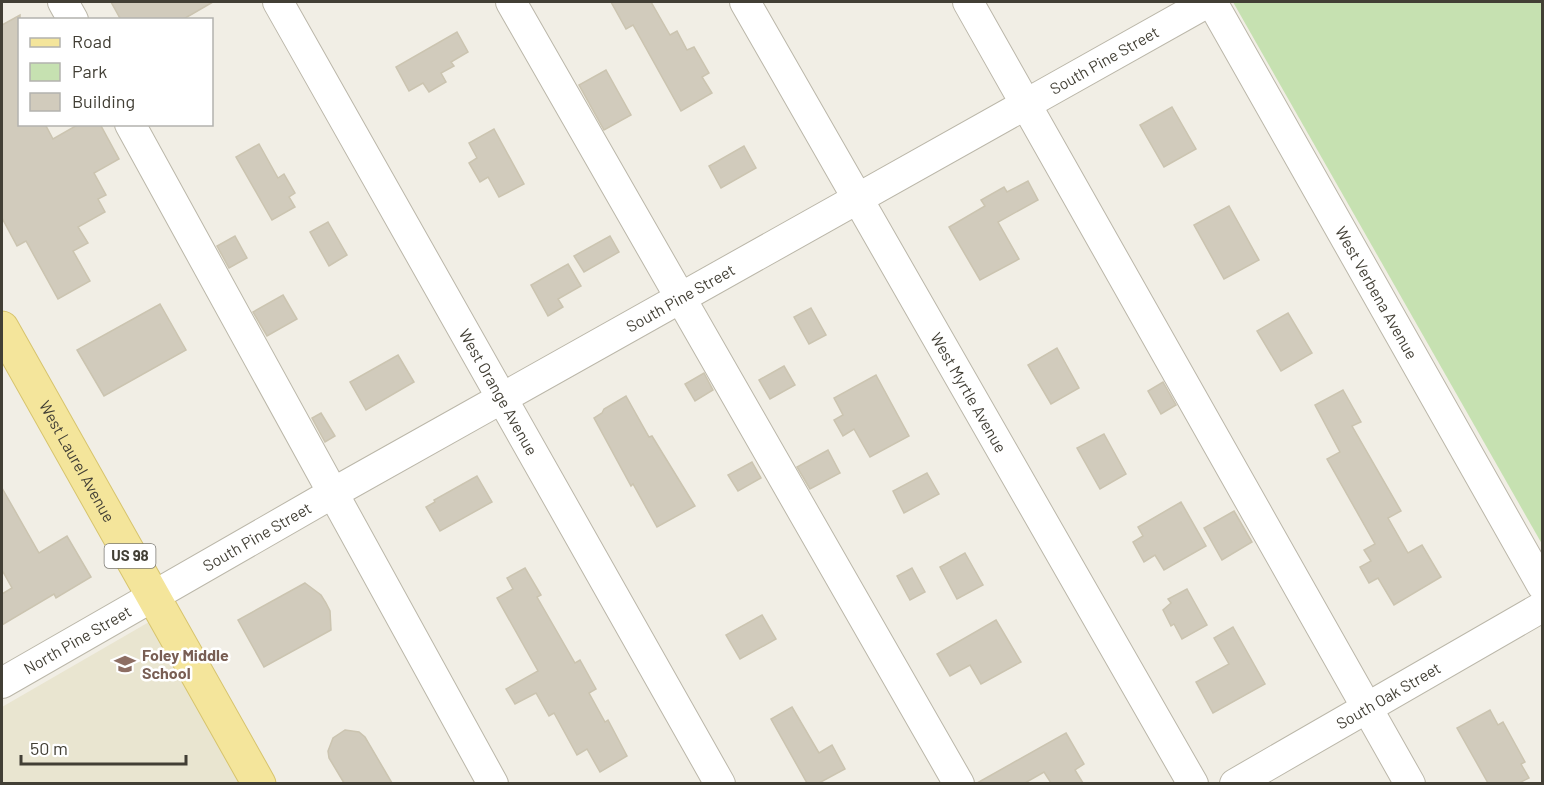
<svg xmlns="http://www.w3.org/2000/svg" width="1544" height="785" viewBox="0 0 1544 785" font-family="Barlow,sans-serif">
<style>
.education{fill:#e9e5d0}
.green{fill:#c6e1b1}
.building{fill:#d1cbbc;stroke:#cbc4b0;stroke-width:1.5}
.lines{fill:none;stroke-linecap:round;stroke-linejoin:round}
.minor-casing{stroke:#bbb7a9;stroke-width:32}
.major-casing{stroke:#d7c46d;stroke-width:35}
.minor{stroke:#fff;stroke-width:30}
.major{stroke:#f4e59b;stroke-width:33}
.labels{text-anchor:middle;stroke-width:5;stroke-linejoin:round;paint-order:stroke}
.shield{fill:#fff;stroke:#7b7972;stroke-width:1.5}
.shield-label{font-size:15px;font-weight:bold;fill:#423f35}
.street-label{font-size:16px;fill:#423f35;stroke:#fff}
.education-label{font-size:16px;font-weight:bold;fill:#785e54;stroke:#fff;text-anchor:start}
</style>
<rect width="100%" height="100%" fill="#f1eee5"/>
<path class="education" d="M149,622l93,161h-240v-76z"/>
<path class="green" d="M1233,2h309v542z"/>
<g class="building">
<path d="M111,2h102l-31,18h-61z"/>
<path d="M611,2h40l19,33 7,-4 10,19 7,-3 15,26 -7,4 10,16 -31,18 -48,-86 -7,4z"/>
<path d="M20,15v109h25l8,15 26,-15h21l19,35 -25,14 12,22 -8,4 7,13 -27,15 10,16 -15,8 17,30 -32,18 -32,-58 -9,5 -15,-28v-193z"/>
<path d="M457,32l11,20 -17,10 3,4 -13,7 5,9 -17,10 -6,-9 -14,8 -13,-24z"/>
<path d="M606,70l25,45 -27,15 -25,-45z"/>
<path d="M1172,107l24,42 -32,18 -24,-42z"/>
<path d="M494,129l30,55 -25,13 -11,-20 -8,5 -11,-19 8,-5 -8,-15z"/>
<path d="M259,144l19,34 6,-4 11,19 -6,4 6,10 -23,13 -36,-63z"/>
<path d="M744,146l12,22 -35,20 -12,-22z"/>
<path d="M1028,181l10,19 -40,22 21,37 -39,21 -31,-53 36,-21 -4,-6 23,-13 3,5z"/>
<path d="M1229,206l30,54 -35,19 -30,-54z"/>
<path d="M328,222l19,33 -18,11 -19,-34z"/>
<path d="M235,236l12,22 -18,10 -12,-22z"/>
<path d="M610,236l9,16 -35,20 -10,-16z"/>
<path d="M568,264l13,22 -23,13 5,8 -15,9 -17,-31z"/>
<path d="M283,295l14,24 -30,17 -14,-24z"/>
<path d="M160,304l26,46 -82,46 -27,-46z"/>
<path d="M811,308l15,27 -17,9 -15,-27z"/>
<path d="M1288,313l24,40 -31,18 -24,-40z"/>
<path d="M1057,348l22,40 -28,16 -23,-39z"/>
<path d="M398,355l16,27 -48,28 -16,-28z"/>
<path d="M784,366l11,19 -25,14 -11,-19z"/>
<path d="M704,373l9,17 -18,11 -10,-17z"/>
<path d="M876,375l33,61 -39,21 -16,-28 -11,7 -9,-16 9,-5 -9,-17z"/>
<path d="M1163,382l13,23 -15,9 -13,-23z"/>
<path d="M1343,390l18,32 -9,4 49,85 -13,7 20,35 14,-8 19,32 -47,28 -16,-27 -9,5 -9,-16 11,-6 -7,-11 11,-6 -48,-85 13,-7 -25,-47z"/>
<path d="M626,396l23,41 3,-1 43,70 -38,21 -24,-43 -2,2 -37,-68 8,-5 2,-4z"/>
<path d="M321,413l14,23 -10,6 -13,-24z"/>
<path d="M1104,434l22,40 -26,15 -23,-41z"/>
<path d="M828,450l12,23 -30,16 -13,-22z"/>
<path d="M752,462l9,16 -23,13 -10,-16z"/>
<path d="M927,473l12,21 -35,19 -11,-22z"/>
<path d="M477,476l15,26 -52,29 -14,-24 9,-5 -1,-2z"/>
<path d="M2,488l37,65 28,-17 24,41 -35,21 -2,-4 -52,31v-31l10,-6 -10,-18z"/>
<path d="M1181,502l25,44 -42,24 -9,-15 -11,7 -11,-20 10,-6 -5,-9z"/>
<path d="M1234,511l18,31 -30,18 -18,-32z"/>
<path d="M965,553l18,32 -26,14 -17,-32z"/>
<path d="M525,568l16,27 -4,2 38,66 5,-3 16,29 -7,4 16,29 3,-2 19,36 -27,16 -13,-23 -10,6 -23,-42 -5,3 -13,-23 -21,11 -9,-15 32,-18 -41,-73 16,-9 -6,-11z"/>
<path d="M912,568l13,24 -15,8 -13,-24z"/>
<path d="M305,583l16,12 5,8 4,8 1,19 -67,37 -26,-47z"/>
<path d="M1187,589l20,36 -25,14 -8,-15 -3,2 -8,-16 8,-7 -3,-4z"/>
<path d="M762,615l14,24 -36,20 -14,-24z"/>
<path d="M996,620l25,42 -40,22 -11,-19 -20,11 -13,-22z"/>
<path d="M1233,627l32,57 -52,29 -17,-31 33,-18 -15,-26z"/>
<path d="M792,707l27,46 13,-8 13,24 -26,14h-12l-36,-64z"/>
<path d="M1490,710l8,15 5,-3 22,40 -4,2 8,14 -10,5h-31l-31,-55z"/>
<path d="M345,730l14,2 6,5 27,46h-48l-15,-25 -1,-7 5,-13z"/>
<path d="M1066,733l18,31 -9,6 8,13h-32l-7,-11 -19,11h-48z"/>
</g>
<g class="lines">
<defs>
<g id="minor">
<path d="M63,2l10,18"/>
<path id="s1" d="M278,2l442,782"/>
<path d="M511,2l448,782"/>
<path id="s2" d="M745,2l448,782"/>
<path d="M968,2l442,782"/>
<path id="s3" d="M1212,2l330,583"/>
<path d="M130,124l363,660"/>
<path id="s4" d="M2,683l331,-190 875,-491"/>
<path id="s5" d="M1235,784l307,-177"/>
</g>
<g id="major">
<path id="s6" d="M2,328l257,456"/>
</g>
</defs>
<use href="#minor" class="minor-casing"/>
<use href="#major" class="major-casing"/>
<use href="#minor" class="minor"/>
<use href="#major" class="major"/>
</g>
<defs>
<symbol id="school-bare" viewBox="-9 -9 18 18"><path d="M0-5L7-2L0 1L-7-2ZM-4 1L0 2.5L4 1V4Q0 6-4 4Z" fill="#8d6e63" stroke="#fff" stroke-width="2.5" paint-order="stroke"/></symbol>
</defs>
<g fill-rule="evenodd">
<use href="#school-bare" x="110" y="649" width="30" height="30"/>
</g>
<g class="labels">
<rect class="shield" x="104.5" y="544" width="51" height="24" rx="4.5"/>
<g class="shield-label">
<text x="130" y="561">US 98</text>
</g>
<g class="street-label">
<text dy="6" stroke="none"><textPath href="#s4" startOffset="1266">South Pine Street</textPath></text>
<text dy="6" stroke="none"><textPath href="#s3" startOffset="334">West Verbena Avenue</textPath></text>
<text dy="6" stroke="none"><textPath href="#s4" startOffset="780">South Pine Street</textPath></text>
<text dy="6" stroke="none"><textPath href="#s1" startOffset="448">West Orange Avenue</textPath></text>
<text dy="6" stroke="none"><textPath href="#s2" startOffset="450">West Myrtle Avenue</textPath></text>
<text dy="6" stroke="none"><textPath href="#s6" startOffset="153">West Laurel Avenue</textPath></text>
<text dy="6" stroke="none"><textPath href="#s4" startOffset="294">South Pine Street</textPath></text>
<text dy="6" stroke="none"><textPath href="#s4" startOffset="87">North Pine Street</textPath></text>
<text dy="6" stroke="none"><textPath href="#s5" startOffset="177">South Oak Street</textPath></text>
</g>
<g class="education-label">
<text x="142" y="661">Foley Middle<tspan x="142" dy="18">School</tspan></text>
</g>
</g>
<rect width="1544" height="785" fill="none" stroke="#423f35" stroke-width="6"/>
<rect x="18" y="18" width="195" height="108" fill="#ffffff" stroke="#b3b2ae" stroke-width="1.5"/>
<rect x="30" y="38" width="30" height="9" fill="#f4e59b" stroke="#b3b2ae" stroke-width="1.5"/>
<text x="72" y="48" font-size="18" fill="#423f35">Road</text>
<rect x="30" y="63" width="30" height="18" fill="#c6e1b1" stroke="#b3b2ae" stroke-width="1.5"/>
<text x="72" y="78" font-size="18" fill="#423f35">Park</text>
<rect x="30" y="93" width="30" height="18" fill="#d1cbbc" stroke="#b3b2ae" stroke-width="1.5"/>
<text x="72" y="108" font-size="18" fill="#423f35">Building</text>
<path d="M21 755v9h165v-9" fill="none" stroke="#423f35" stroke-width="3"/>
<text x="30" y="755" font-size="18" fill="#423f35" stroke="#ffffff" stroke-width="4.5" paint-order="stroke">50 m</text>
</svg>
